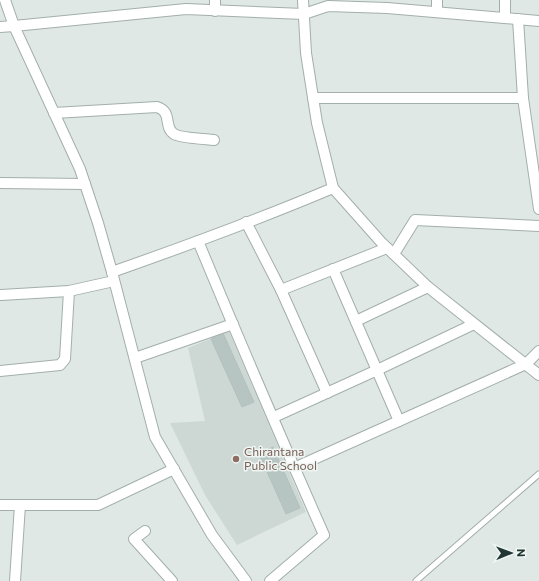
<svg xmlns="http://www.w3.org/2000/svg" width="539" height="581" viewBox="0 0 539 581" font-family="Commissioner,sans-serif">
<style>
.built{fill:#cdd8d5}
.building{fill:#b7c5c2;stroke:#b2c1bd}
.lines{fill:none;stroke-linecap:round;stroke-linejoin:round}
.service-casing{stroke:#a3afac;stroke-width:7}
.minor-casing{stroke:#a3afac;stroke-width:12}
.service{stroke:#fff;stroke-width:5}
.minor{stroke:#fff;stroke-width:10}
.education-dot{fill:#8d6e63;stroke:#eef5f3;stroke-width:1.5}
.labels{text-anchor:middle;stroke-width:3;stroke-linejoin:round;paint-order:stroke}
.education-label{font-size:12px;fill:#785e54;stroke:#eef5f3;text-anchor:start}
</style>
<rect width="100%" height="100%" fill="#dfe8e5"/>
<path class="built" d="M229,331l77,181 -69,33 -32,-50 -35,-72 35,-2 -17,-73z"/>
<g class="building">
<path d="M223,333l31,69 -12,5 -31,-68z"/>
<path d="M273,447l27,61 -14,6 -27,-60z"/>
</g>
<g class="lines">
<defs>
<path id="service" d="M416,581l123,-107"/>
<g id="minor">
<path d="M303,0l3,53 11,70 16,65 48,54 47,45 111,88"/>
<path d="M215,11v-11"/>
<path d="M437,12v-12"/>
<path d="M505,18v-18"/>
<path d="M518,19l5,79 16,111"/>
<path d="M0,27l14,-1 -9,-26"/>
<path d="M313,98h210"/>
<path d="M54,113l103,-6c16,5 6,20 17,27 6,4 31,5 40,6"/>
<path d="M0,183l85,1"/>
<path d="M246,222l35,68"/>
<path d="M198,241c41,99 83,197 126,294l-54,46"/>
<path d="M394,254l21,-34 124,6"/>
<path d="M333,269l66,152"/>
<path d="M112,272c74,-26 148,-53 221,-84"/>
<path d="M1,295l68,-4 45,-10"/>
<path d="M356,321l72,-34"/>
<path d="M135,358l98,-34"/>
<path d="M0,371l60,-6 5,-6 4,-68"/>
<path d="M327,393l-46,-103 106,-42"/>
<path d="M274,417l101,-46 99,-47"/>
<path d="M294,468l232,-104 13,-13"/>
<path d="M0,505h98l76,-36"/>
<path d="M145,531l-11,8 38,42"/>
<path d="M15,581l5,-76"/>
<path d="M246,581l-34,-46 -57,-98 -43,-165 -14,-49 -18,-54 -66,-143 172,-17 118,5 24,-8 59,2 152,13"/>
</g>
</defs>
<use href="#service" class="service-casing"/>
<use href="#minor" class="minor-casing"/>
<use href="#service" class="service"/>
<use href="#minor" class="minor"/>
</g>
<circle class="education-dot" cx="236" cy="459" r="4"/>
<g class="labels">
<g class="education-label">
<text x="244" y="456">Chirantana<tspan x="244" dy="14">Public School</tspan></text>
</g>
</g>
<g transform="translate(511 553) rotate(89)" stroke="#eef5f3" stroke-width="3" paint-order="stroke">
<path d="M0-3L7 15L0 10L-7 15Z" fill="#223634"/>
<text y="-6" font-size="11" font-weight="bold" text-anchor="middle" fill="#223634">N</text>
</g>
</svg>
